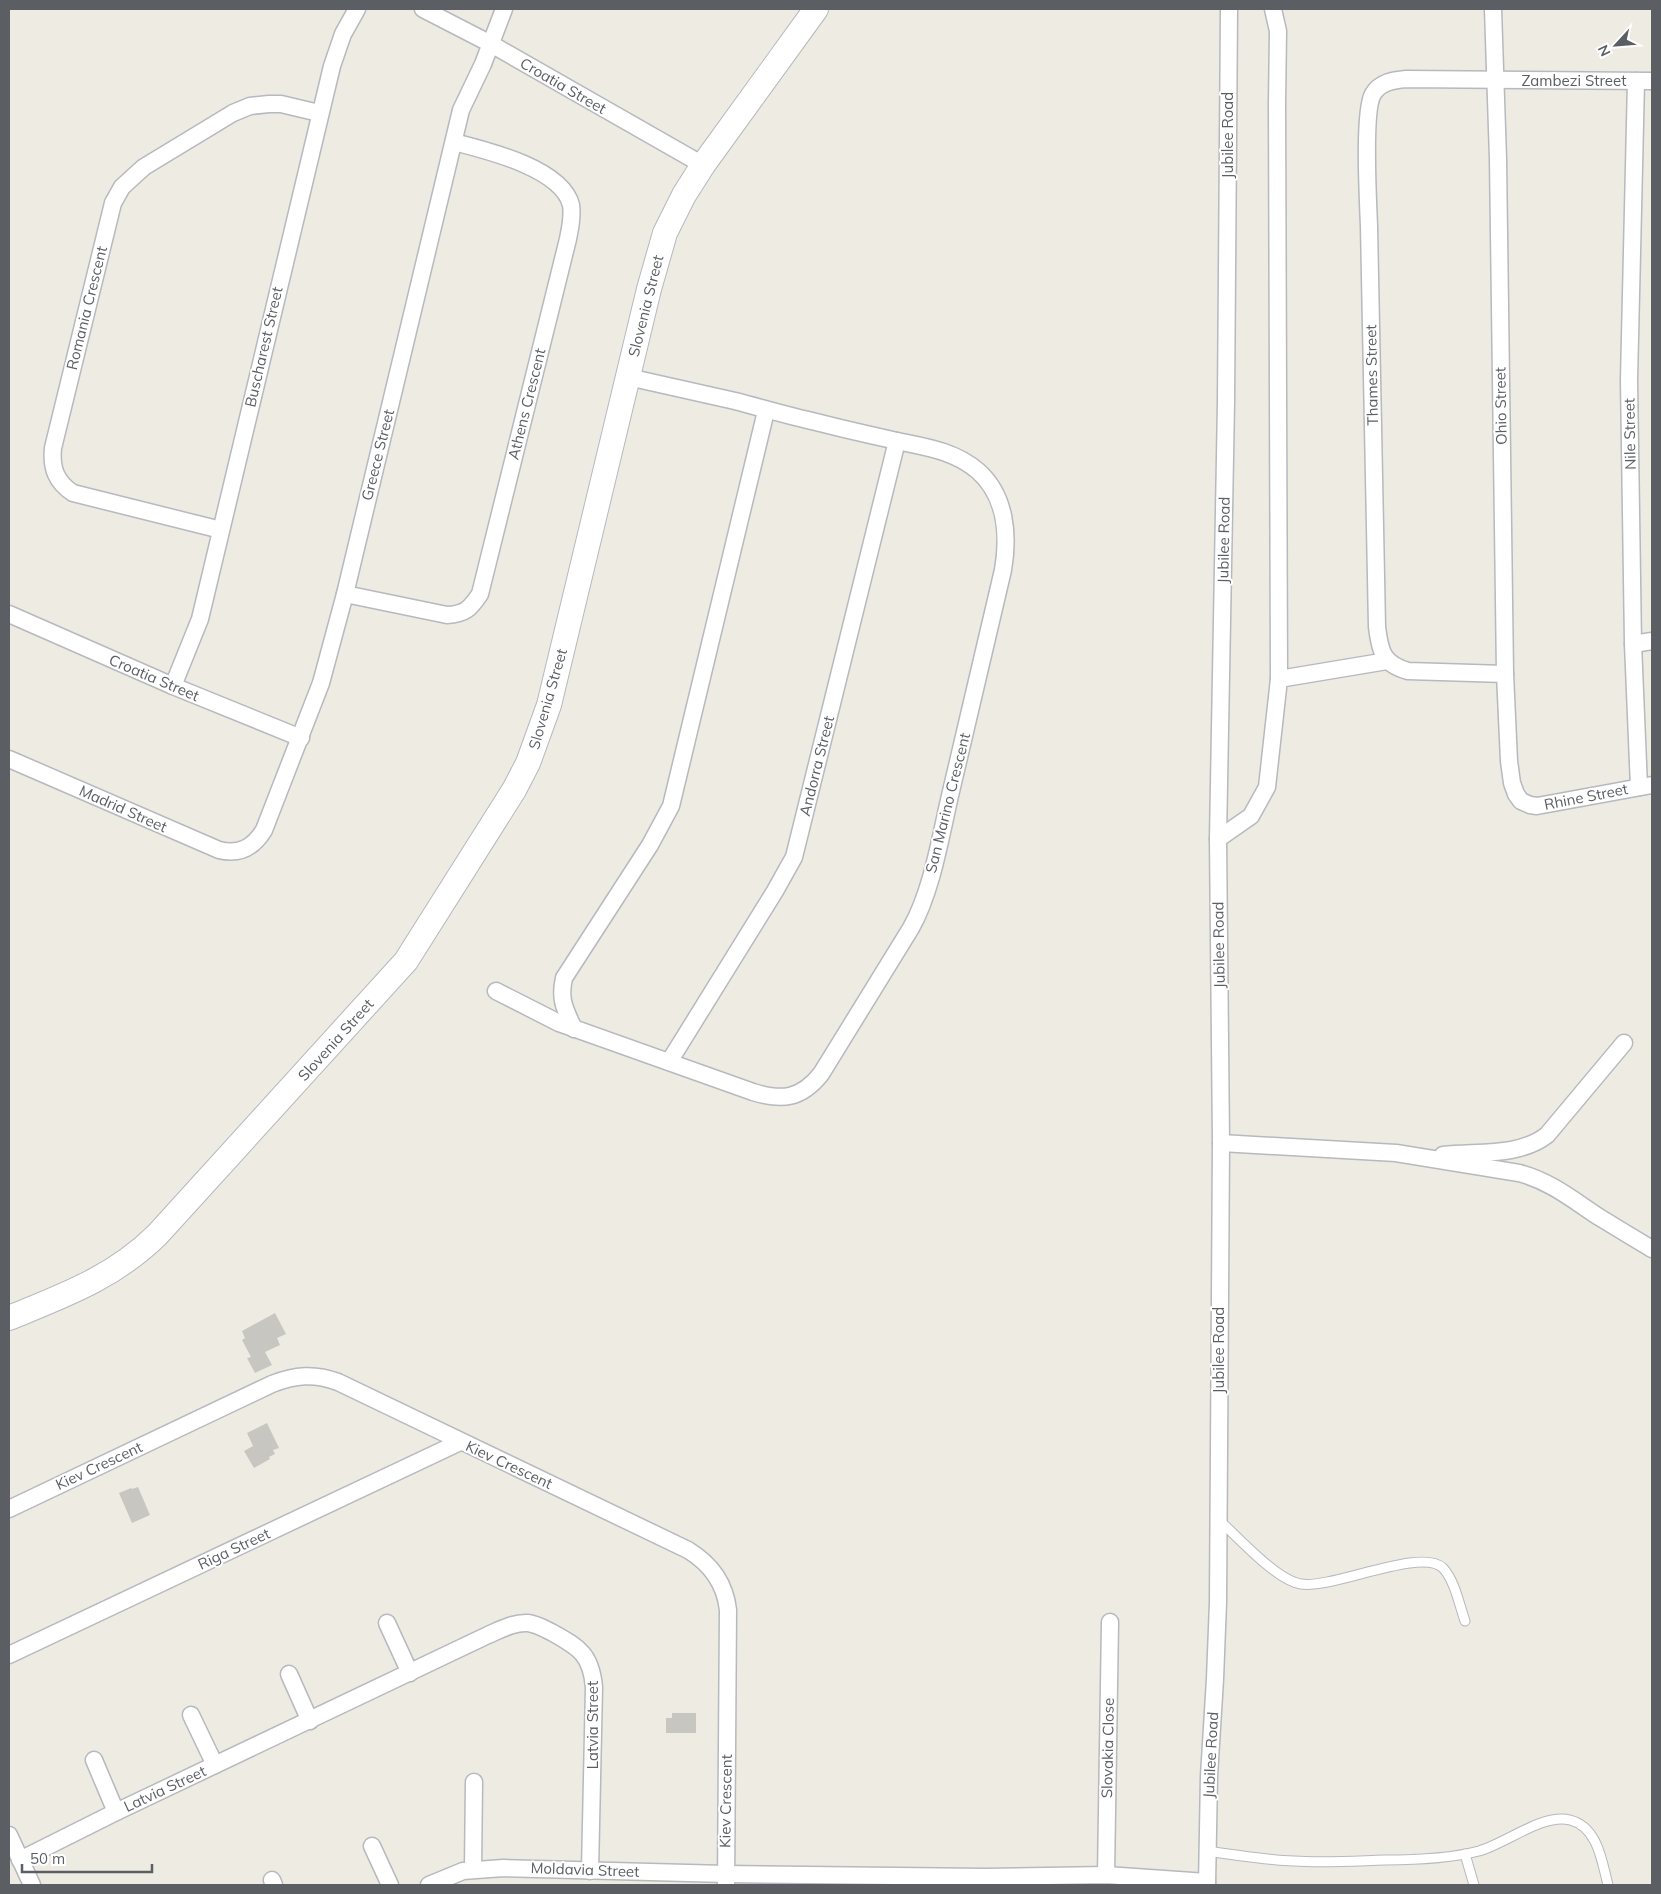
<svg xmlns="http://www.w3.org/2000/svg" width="1661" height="1894" viewBox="0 0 1661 1894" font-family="Mulish,sans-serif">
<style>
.building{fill:#c8c6c0}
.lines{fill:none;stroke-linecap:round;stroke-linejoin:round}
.lane-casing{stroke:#b6b9bd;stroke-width:11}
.street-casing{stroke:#b6b9bd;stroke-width:19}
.secondary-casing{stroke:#b5b8bd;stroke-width:26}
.lane{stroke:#fff;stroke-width:9}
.street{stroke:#fff;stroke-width:16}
.secondary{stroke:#fff;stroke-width:24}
.labels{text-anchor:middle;stroke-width:4;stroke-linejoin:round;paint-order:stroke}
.street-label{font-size:15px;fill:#5b5f63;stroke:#fff}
</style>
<rect width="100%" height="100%" fill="#eeebe3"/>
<g class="building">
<path d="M275,1313l11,21 -9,4 3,7 -15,7 7,13 -17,8 -8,-15 4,-1 -9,-17 3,-2 -3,-7z"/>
<path d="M267,1423l12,25 -6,2 2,4 -6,3 1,2 -16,9 -10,-17 9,-5 -6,-13z"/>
<path d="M138,1487l12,28 -18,8 -13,-30 12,-5 1,1z"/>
<path d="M672,1713h24v20h-30v-15h6z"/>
</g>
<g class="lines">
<defs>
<g id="lane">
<path d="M1218,1519c20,18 58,61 83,65 32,5 120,-37 142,-16 12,13 16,36 22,53"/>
<path d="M1207,1851c29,4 58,9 87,10 30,2 60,0 91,-1 31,0 63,-1 94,-9 28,-8 64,-38 91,-31 28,7 32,42 38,65"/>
<path d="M1465,1854l9,31"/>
</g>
<g id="street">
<path d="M423,9l68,35 212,121"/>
<path d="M1493,9l5,150 7,515 4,87 3,22 4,11 5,7 9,4 7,1 115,-21"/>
<path d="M1636,81l-7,299 4,264 6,143"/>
<path d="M221,530l-148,-37c-17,-11 -22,-25 -20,-45l60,-245 9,-16 22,-20 89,-54 17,-7 19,-2h12l38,9"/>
<path d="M345,594l102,21c18,-1 23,-6 33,-21l88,-355c2,-11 5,-22 3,-34 -9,-37 -86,-55 -117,-63"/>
<path d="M9,614l164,72 128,52"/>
<path d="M1633,644l19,-3"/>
<path d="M1505,674l-97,-3c-25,-7 -28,-19 -31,-44 -3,-133 -5,-267 -8,-401 -1,-25 -6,-115 4,-132 7,-12 21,-14 33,-15l246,2"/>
<path d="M1279,679l108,-18"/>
<path d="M173,686l27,-67 132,-553 11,-32 14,-25"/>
<path d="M9,759l210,91c20,5 34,-2 45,-20l57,-147 24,-89 116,-484 22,-46 21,-55"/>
<path d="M1218,839l33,-23 16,-29 12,-108 -2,-576 1,-72 -5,-22"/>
<path d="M496,991l63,32 194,69c29,9 48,7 68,-18l90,-146c20,-35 29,-88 38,-128 18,-77 36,-153 54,-230 6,-35 3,-74 -25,-99 -23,-20 -52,-24 -81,-30 -27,-6 -54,-12 -81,-19 -27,-6 -54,-14 -81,-21 -36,-8 -72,-16 -107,-24"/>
<path d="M574,1029c-9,-20 -15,-29 -10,-51l86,-133 21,-39 95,-395"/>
<path d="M669,1062l106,-171 19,-34 103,-416"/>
<path d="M1221,1143l175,10 123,20c31,8 54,27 80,44 18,11 36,22 53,32"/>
<path d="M1443,1155c34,-4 76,2 104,-20l77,-92"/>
<path d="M9,1509l263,-125c23,-9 42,-11 66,-2l350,168c23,14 37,33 40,60l-2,275"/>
<path d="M387,1623l23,50"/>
<path d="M9,1655l451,-213"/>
<path d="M289,1674l21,47"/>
<path d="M191,1715l24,50"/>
<path d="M94,1760l22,52"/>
<path d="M9,1835l23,50"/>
<path d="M372,1846l18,39"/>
<path d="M20,1860l96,-48 372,-177c12,-5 26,-13 40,-12 9,1 17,6 25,10 27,15 38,22 41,54l-4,184"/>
<path d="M473,1869l1,-87"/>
<path d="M1106,1875l4,-253"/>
<path d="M272,1880l2,5"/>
<path d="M429,1885l34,-14 40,-3 223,6 259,3 121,-2 101,7"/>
<path d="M1207,1885l2,-109 6,-97 3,-77 3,-459 -3,-304 8,-437 3,-393"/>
</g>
<path id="secondary" d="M9,1318c56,-23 104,-40 148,-83l249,-274 108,-171 14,-27 21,-58 100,-416 16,-56 19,-38 19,-30 113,-156"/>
</defs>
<use href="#lane" class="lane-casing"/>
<use href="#street" class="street-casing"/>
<use href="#secondary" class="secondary-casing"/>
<use href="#lane" class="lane"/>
<use href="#street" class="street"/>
<use href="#secondary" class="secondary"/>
</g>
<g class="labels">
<g class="street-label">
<text x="1574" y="86">Zambezi Street</text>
<text transform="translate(563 86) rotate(30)" y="5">Croatia Street</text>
<text transform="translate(1228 135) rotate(-90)" y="5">Jubilee Road</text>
<text transform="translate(646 306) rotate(-76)" y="5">Slovenia Street</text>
<text transform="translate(87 308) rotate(-76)" y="5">Romania Crescent</text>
<text transform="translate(264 347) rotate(-77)" y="5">Buscharest Street</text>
<text transform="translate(1372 375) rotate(-91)" y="5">Thames Street</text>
<text transform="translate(527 404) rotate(-76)" y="5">Athens Crescent</text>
<text transform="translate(1501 406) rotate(-91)" y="5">Ohio Street</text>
<text transform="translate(1630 434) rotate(-91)" y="5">Nile Street</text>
<text transform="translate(378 455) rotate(-76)" y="5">Greece Street</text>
<text transform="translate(1224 540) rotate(-89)" y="5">Jubilee Road</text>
<text transform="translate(154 678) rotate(23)" y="5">Croatia Street</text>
<text transform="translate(548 699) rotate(-74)" y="5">Slovenia Street</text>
<text transform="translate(817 766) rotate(-76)" y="5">Andorra Street</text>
<text transform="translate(1586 797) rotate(-11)" y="5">Rhine Street</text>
<text transform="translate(948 803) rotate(-76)" y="5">San Marino Crescent</text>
<text transform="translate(123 809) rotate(24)" y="5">Madrid Street</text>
<text transform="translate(1219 945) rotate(-91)" y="5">Jubilee Road</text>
<text transform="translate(336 1040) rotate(-48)" y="5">Slovenia Street</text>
<text transform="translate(1219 1350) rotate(-90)" y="5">Jubilee Road</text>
<text transform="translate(509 1465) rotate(25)" y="5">Kiev Crescent</text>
<text transform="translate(99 1466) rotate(-25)" y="5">Kiev Crescent</text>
<text transform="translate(234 1549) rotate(-25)" y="5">Riga Street</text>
<text transform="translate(593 1725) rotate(-90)" y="5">Latvia Street</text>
<text transform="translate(1108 1748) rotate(-89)" y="5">Slovakia Close</text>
<text transform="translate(1211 1755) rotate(-87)" y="5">Jubilee Road</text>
<text transform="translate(165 1789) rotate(-25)" y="5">Latvia Street</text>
<text transform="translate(726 1801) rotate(-89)" y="5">Kiev Crescent</text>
<text transform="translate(585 1870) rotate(2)" y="5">Moldavia Street</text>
</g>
</g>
<rect width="1661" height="1894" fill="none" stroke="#5b5f63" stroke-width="20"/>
<g transform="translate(1616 45) rotate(244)" stroke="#ffffff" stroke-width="4" paint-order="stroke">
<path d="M0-4L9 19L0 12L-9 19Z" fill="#5b5f63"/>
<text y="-8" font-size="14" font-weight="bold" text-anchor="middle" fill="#5b5f63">N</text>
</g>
<path d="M22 1864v8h130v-8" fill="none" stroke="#5b5f63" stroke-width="2.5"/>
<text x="30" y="1864" font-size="15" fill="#5b5f63" stroke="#ffffff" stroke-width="4" paint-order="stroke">50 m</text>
</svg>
